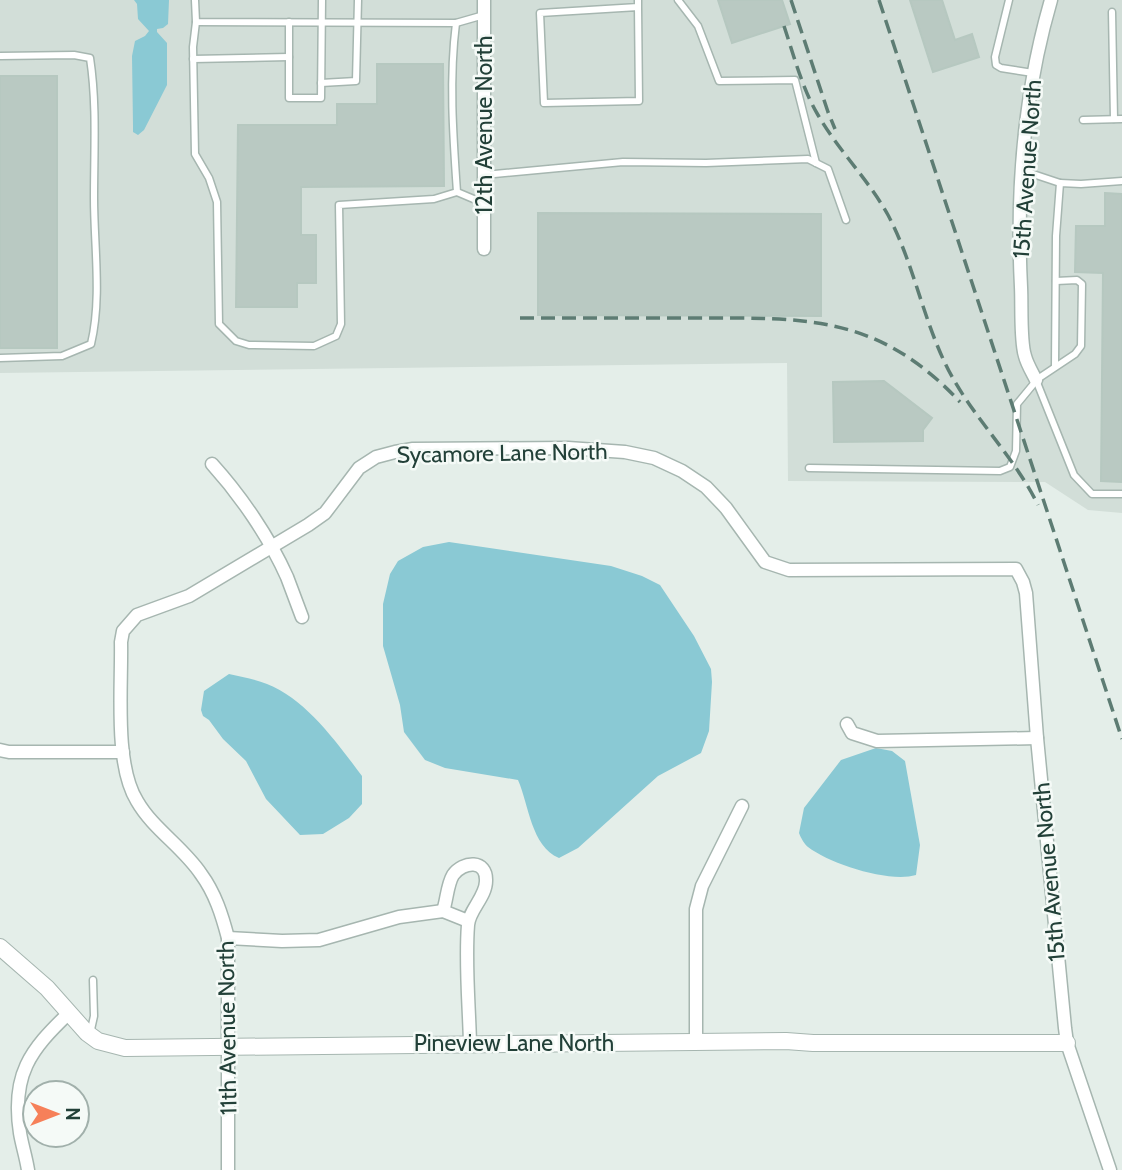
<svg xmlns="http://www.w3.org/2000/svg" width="1122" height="1170" viewBox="0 0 1122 1170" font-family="Cabin,sans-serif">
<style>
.built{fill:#d2ded8}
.water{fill:#8ac9d4}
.building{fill:#b9c9c2;stroke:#b6c8c0;stroke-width:2}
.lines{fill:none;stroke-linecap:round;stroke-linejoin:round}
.service-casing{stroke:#a6b6b0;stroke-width:9}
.minor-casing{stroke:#a6b6b0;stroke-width:15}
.tertiary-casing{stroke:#a6b6b0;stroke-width:18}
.service{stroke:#fff;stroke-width:6}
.minor{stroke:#fff;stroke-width:12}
.tertiary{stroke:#fff;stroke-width:16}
.rail{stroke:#5d7c73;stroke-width:3.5;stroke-dasharray:14 7;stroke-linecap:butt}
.labels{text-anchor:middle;stroke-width:5;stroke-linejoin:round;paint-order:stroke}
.street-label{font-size:23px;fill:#224038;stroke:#f5faf7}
</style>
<rect width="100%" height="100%" fill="#e4eee9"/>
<path class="built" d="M0,0h1122v513l-34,-3 -43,-28 -257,-1 -1,-118 -787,10z"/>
<g class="water">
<path d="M134,0h35l-1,24 -5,4 -6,1v3l10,11v42l-23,45 -6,5 -5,-3v-6l-1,-70 3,-15 10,-5 4,-5 -11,-12 -1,-15z"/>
<path d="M449,542l162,24 31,10 18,9 34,51 17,33 1,13 -3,49 -8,22 -43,23 -80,72 -19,10c-28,-12 -30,-53 -41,-78l-73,-12 -20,-8 -21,-28 -4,-27 -17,-59v-42l7,-30 8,-13 25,-14z"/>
<path d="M229,674c13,3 26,5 38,10 39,15 71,60 95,92v28l-13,14 -26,16 -23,1 -34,-36 -20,-38 -23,-22 -14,-19 -6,-4 -2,-6 3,-19z"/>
<path d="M876,748l16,3 13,10 15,84 -4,30c-27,8 -86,-11 -108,-28 -4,-3 -7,-9 -9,-14l5,-25 37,-48z"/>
</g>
<g class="building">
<path d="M718,0h64l8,24 -58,19z"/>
<path d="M910,0h32l13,40 17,-6 7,23 -46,15z"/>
<path d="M377,64h66l1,122 -143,1v48h15v48h-19v24h-61l2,-182h99v-21h40z"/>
<rect x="0" y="76" width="57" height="272"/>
<path d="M1105,193l17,1v288l-21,-1 2,-208 -28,-1 1,-46h29z"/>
<path d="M538,213l283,1v102l-283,-1z"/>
<path d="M884,381l48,37 -9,12v11l-89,1 -1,-60z"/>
</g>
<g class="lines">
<defs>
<g id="service">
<path d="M195,0l1,22 260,1 28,-8"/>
<path d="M638,0v7l1,94 -95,2 -4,-90 98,-6"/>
<path d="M678,0l20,26 21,55 76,-1 21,83"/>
<path d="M1009,0l-14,57 1,8 5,3 32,5"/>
<path d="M1112,12l2,107"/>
<path d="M196,22l-3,25 2,107 14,24 8,24 2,122 17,17 13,4 65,1 22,-10 5,-12 -2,-119 95,-6 23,-7"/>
<path d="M289,22v76h32l1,-98"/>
<path d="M456,23c-7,56 -3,112 1,169l26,11"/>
<path d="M0,56l74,-1 16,3c7,46 4,93 4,140 0,48 8,100 -3,146l-29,12 -62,2"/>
<path d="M193,59l96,-2"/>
<path d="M321,83l35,-2 2,-81"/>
<path d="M1083,120l39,-1"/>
<path d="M1023,168l10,6 27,9"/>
<path d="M484,175l139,-13 83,1 102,-4 20,10 18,51"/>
<path d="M1056,281l21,-1 5,4 -1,62 -6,8 -39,26 38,95 18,19h30"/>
<path d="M1055,366l1,-130 4,-53 21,1 41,-3"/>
<path d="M809,468l191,3 10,-4 6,-16 1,-47 19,-23"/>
<path d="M90,1034l4,-18 -1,-36"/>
</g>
<g id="minor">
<path d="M484,0v249"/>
<path d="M1036,380c-4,-8 -9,-16 -11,-24 -5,-15 -3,-51 -4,-69 -5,-97 3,-194 30,-287"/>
<path d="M212,464c29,32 57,73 75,113 5,13 10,27 15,40"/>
<path d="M847,724l5,9 25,8 160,-3"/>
<path d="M0,750l9,2h114"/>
<path d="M443,911c4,-11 4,-26 10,-36 10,-14 34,-16 33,6 0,16 -17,29 -18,44 -3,38 1,79 2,118"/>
<path d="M228,938l54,3 37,-1 80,-23 44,-6 25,10"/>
<path d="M696,1042v-133l6,-23 40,-80"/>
<path d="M28,1170c-2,-13 -6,-25 -8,-37 -9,-58 10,-83 49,-120"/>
<path d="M228,1170v-232c-6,-23 -13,-45 -27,-64 -18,-27 -48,-45 -64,-73 -23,-37 -15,-114 -16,-159l2,-11 14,-16 52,-19 119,-71 17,-12 34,-45 17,-11 19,-5 18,-3 155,-1 57,4 29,6 28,13 24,16 20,21 39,54 24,8 227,-1 7,13 3,11 11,145 28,290 2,15 43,127"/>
</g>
<path id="tertiary" d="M0,947l47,41 40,45 11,8 27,7 661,-7 27,2h254"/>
</defs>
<use href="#service" class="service-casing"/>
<use href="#minor" class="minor-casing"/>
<use href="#tertiary" class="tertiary-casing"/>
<use href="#service" class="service"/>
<use href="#minor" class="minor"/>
<use href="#tertiary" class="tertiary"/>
<g class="rail">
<path d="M791,0l37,112 7,17"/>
<path d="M879,0l243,739"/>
<path d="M784,26c10,30 18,62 34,89 20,35 50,64 70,100 25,47 34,100 57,148 24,51 68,91 93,142"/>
<path d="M520,318c57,0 114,0 171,0 112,0 186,-5 269,84"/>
</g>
</g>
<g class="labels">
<g class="street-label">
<text transform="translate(484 125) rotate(-90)" y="8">12th Avenue North</text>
<text transform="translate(1027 169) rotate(-86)" y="8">15th Avenue North</text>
<text transform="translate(502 453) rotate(-1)" y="8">Sycamore Lane North</text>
<text transform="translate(1049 872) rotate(-95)" y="8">15th Avenue North</text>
<text transform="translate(227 1028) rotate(-91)" y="8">11th Avenue North</text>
<text x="514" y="1051">Pineview Lane North</text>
</g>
</g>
<g transform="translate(56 1114) rotate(90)"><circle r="33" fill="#f5faf7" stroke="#a1b0ab" stroke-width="2"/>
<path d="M0-5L12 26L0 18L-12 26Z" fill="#f68059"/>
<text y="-10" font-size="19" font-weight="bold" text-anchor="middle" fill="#224038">N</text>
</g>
</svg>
